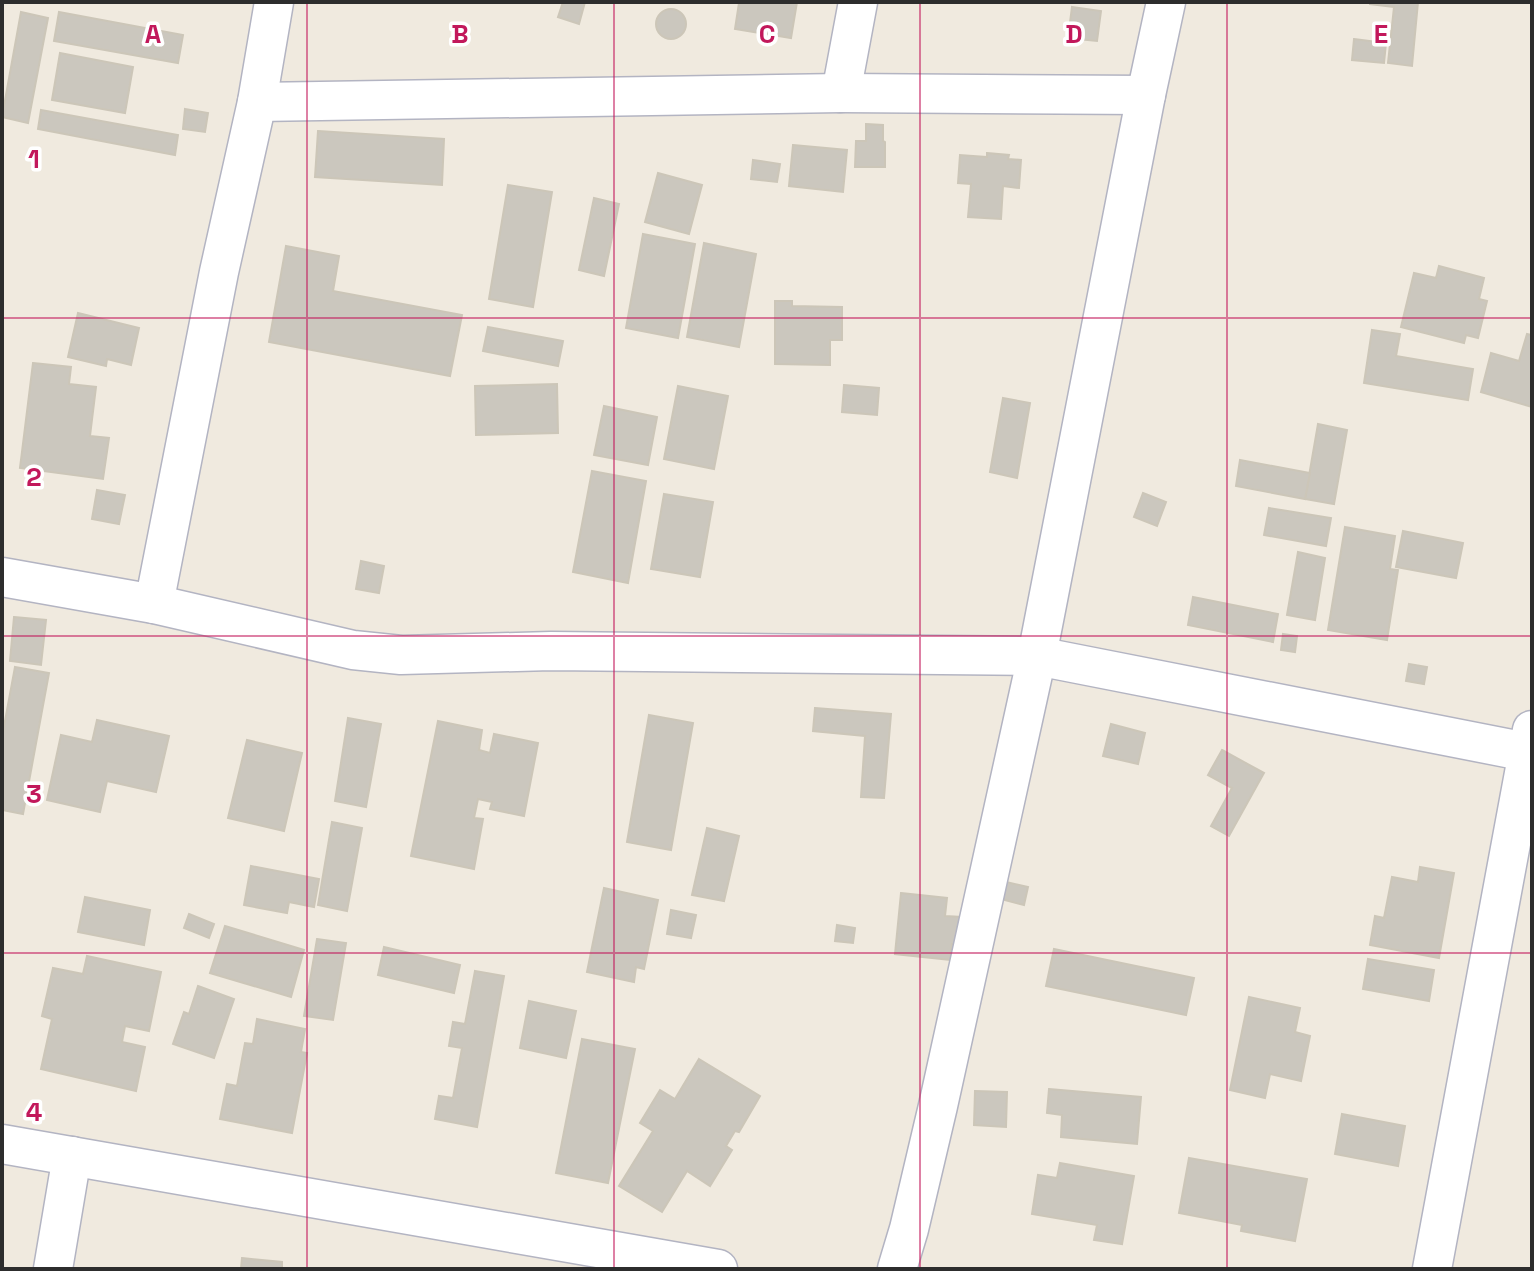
<svg xmlns="http://www.w3.org/2000/svg" width="1534" height="1271" viewBox="0 0 1534 1271" font-family="'Space Grotesk',sans-serif">
<style>
.building{fill:#cbc7be;stroke:#ccc6b8;stroke-width:2}
.lines{fill:none;stroke-linecap:round;stroke-linejoin:round}
.minor-casing{stroke:#b3b4c2;stroke-width:41}
.minor{stroke:#fff;stroke-width:38}
.grid{fill:none;stroke:#c2185b;stroke-width:2;stroke-opacity:0.55}
.grid-label{font-size:26px;text-anchor:middle;font-weight:bold;fill:#c2185b;stroke:#fff;stroke-width:7;stroke-linejoin:round;paint-order:stroke}
</style>
<rect width="100%" height="100%" fill="#f0eadf"/>
<g class="building">
<path d="M563,2h22l-6,22 -21,-7z"/>
<path d="M736,2h61l-6,36 -56,-9 4,-26z"/>
<path d="M1370,2h48l-6,64 -24,-3 6,-56 -24,-3z"/>
<path d="M1072,7l29,4 -4,30 -29,-3z"/>
<circle cx="671" cy="24" r="15"/>
<path d="M21,12l27,6 -20,105 -26,-6z"/>
<path d="M59,12l124,23 -5,28 -124,-22z"/>
<path d="M1354,39l32,4 -2,20 -32,-3z"/>
<path d="M60,53l73,14 -8,46 -73,-13z"/>
<path d="M185,109l23,4 -3,19 -22,-3z"/>
<path d="M41,110l137,25 -3,20 -137,-26z"/>
<path d="M866,124l17,1v16l2,1v25h-30l1,-26h10z"/>
<path d="M318,131l126,8 -2,46 -127,-8z"/>
<path d="M793,145l54,5 -4,42 -54,-6z"/>
<path d="M987,153l22,2 -1,4 13,1 -2,28 -16,-2 -2,33 -33,-2 3,-33 -13,-1 2,-28 27,2z"/>
<path d="M753,160l27,4 -3,18 -26,-3z"/>
<path d="M658,173l44,12 -13,49 -44,-12z"/>
<path d="M508,185l44,7 -19,115 -44,-8z"/>
<path d="M594,198l25,6 -15,72 -25,-6z"/>
<path d="M643,234l52,10 -17,94 -52,-10z"/>
<path d="M704,243l52,11 -17,93 -52,-10z"/>
<path d="M286,246l53,10 -6,35 129,24 -12,61 -181,-34z"/>
<path d="M1439,266l45,12 -5,21 8,2 -9,37 -12,-3 -2,8 -63,-16 13,-54 22,5z"/>
<path d="M775,301h17v5l50,1v33h-12v25l-55,-1z"/>
<path d="M78,313l61,15 -8,37 -24,-6 -1,7 -38,-9z"/>
<path d="M488,327l75,14 -5,25 -75,-15z"/>
<path d="M1372,330l28,4 -4,22 77,13 -5,31 -104,-17z"/>
<path d="M1527,334l5,1v72l-51,-15 10,-39 28,8z"/>
<path d="M33,363l38,4 -2,17 27,3 -6,49 19,2 -6,41 -83,-11z"/>
<path d="M557,384l1,49 -82,2 -1,-49z"/>
<path d="M844,385l35,3 -2,27 -35,-3z"/>
<path d="M678,386l50,10 -14,73 -50,-10z"/>
<path d="M1003,398l27,5 -13,75 -27,-6z"/>
<path d="M604,406l53,11 -9,48 -54,-10z"/>
<path d="M1318,424l29,6 -13,74 -29,-5z"/>
<path d="M1240,460l70,13 -5,26 -69,-13z"/>
<path d="M592,471l54,10 -18,102 -55,-11z"/>
<path d="M97,490l28,5 -6,29 -27,-5z"/>
<path d="M1143,493l23,9 -9,24 -23,-9z"/>
<path d="M664,494l49,8 -13,75 -49,-8z"/>
<path d="M1269,508l62,10 -5,28 -62,-11z"/>
<path d="M1345,527l50,9 -5,33 8,1 -11,70 -59,-10z"/>
<path d="M1403,531l60,12 -7,35 -60,-11z"/>
<path d="M1298,552l27,6 -10,62 -28,-5z"/>
<path d="M361,561l23,5 -5,27 -23,-4z"/>
<path d="M1193,597l85,17 -5,28 -85,-17z"/>
<path d="M14,617l32,3 -5,45 -31,-4z"/>
<path d="M1283,634l14,2 -2,16 -14,-2z"/>
<path d="M1409,664l18,3 -3,17 -18,-3z"/>
<path d="M15,667l34,6 -26,141 -21,-4v-73z"/>
<path d="M815,708l76,6 -7,84 -23,-1 4,-61 -52,-5z"/>
<path d="M649,715l44,8 -22,127 -44,-8z"/>
<path d="M348,718l33,6 -15,83 -31,-6z"/>
<path d="M97,720l72,16 -13,56 -49,-11 -7,31 -53,-12 14,-65 31,7z"/>
<path d="M438,721l44,9 -3,20 11,3 4,-19 44,9 -14,73 -34,-7 2,-7 -14,-3 -4,19 9,1 -9,50 -63,-13z"/>
<path d="M1111,724l34,9 -7,31 -35,-8z"/>
<path d="M247,740l55,13 -18,78 -56,-13z"/>
<path d="M1222,750l42,23 -35,63 -18,-10 21,-38 -24,-13z"/>
<path d="M332,822l30,6 -15,83 -29,-6z"/>
<path d="M707,828l32,8 -15,65 -32,-6z"/>
<path d="M251,866l68,13 -5,28 -25,-5 -2,11 -43,-8z"/>
<path d="M1420,867l34,6 -15,85 -69,-13 5,-29 9,2 8,-41 26,5z"/>
<path d="M1006,882l22,5 -4,18 -23,-6z"/>
<path d="M604,888l54,12 -14,69 -8,-2 -2,15 -47,-10z"/>
<path d="M901,893l46,5 -2,18 17,1 -3,27h-7l-2,16 -55,-6z"/>
<path d="M85,897l65,13 -6,35 -66,-13z"/>
<path d="M671,910l25,5 -5,23 -24,-4z"/>
<path d="M189,914l25,10 -5,14 -25,-10z"/>
<path d="M837,925l18,3 -2,15 -18,-2z"/>
<path d="M225,926l79,24 -13,47 -81,-24z"/>
<path d="M317,939l29,4 -13,77 -29,-4z"/>
<path d="M384,947l76,18 -6,28 -76,-18z"/>
<path d="M1054,949l140,29 -8,37 -140,-29z"/>
<path d="M87,956l74,16 -12,59 -24,-5 -3,16 23,5 -9,44 -95,-22 11,-50 -10,-3 11,-48 30,6z"/>
<path d="M1368,959l66,11 -5,31 -66,-12z"/>
<path d="M475,971l29,5 -27,151 -42,-8 4,-23 14,2 9,-50 -13,-2 4,-24 12,2z"/>
<path d="M198,986l36,13 -20,59 -41,-14 11,-32 5,2z"/>
<path d="M1249,997l51,11 -5,24 15,4 -9,45 -31,-7 -5,24 -35,-8z"/>
<path d="M529,1001l47,10 -10,47 -46,-10z"/>
<path d="M257,1019l48,10 -4,23 6,1 -15,80 -72,-14 7,-35 10,2 8,-43 8,1z"/>
<path d="M582,1039l53,10 -27,134 -52,-10z"/>
<path d="M699,1059l61,37 -21,36 -4,-1 -9,15 6,4 -22,36 -23,-15 -25,41 -43,-26 34,-55 -13,-8 20,-33 15,9z"/>
<path d="M1049,1089l92,8 -4,47 -76,-7 1,-22 -15,-2z"/>
<path d="M975,1091l32,1 -1,35 -32,-2z"/>
<path d="M1342,1114l63,12 -7,40 -63,-12z"/>
<path d="M1189,1158l118,21 -12,62 -54,-10 1,-6 -63,-12z"/>
<path d="M1060,1163l74,13 -12,68 -28,-4 3,-15 -65,-11 6,-39 19,3z"/>
<path d="M242,1258l40,4v7h-41z"/>
</g>
<g class="lines">
<defs>
<g id="minor">
<path d="M841,93l17,-91"/>
<path d="M257,102l584,-9 305,2"/>
<path d="M2,577l152,27 199,46 48,5 150,-4 486,5 490,96"/>
<path d="M154,604l65,-332 38,-170 17,-100"/>
<path d="M2,1144l716,125"/>
<path d="M53,1269l19,-113"/>
<path d="M897,1269l12,-40 29,-123 99,-450 109,-561 20,-93"/>
<path d="M1432,1269l100,-539"/>
</g>
</defs>
<use href="#minor" class="minor-casing"/>
<use href="#minor" class="minor"/>
</g>
<path class="grid" d="M307,2v1267M614,2v1267M920,2v1267M1227,2v1267M2,318h1530M2,636h1530M2,953h1530"/>
<g class="grid-label">
<text x="153" y="43">A</text>
<text x="460" y="43">B</text>
<text x="767" y="43">C</text>
<text x="1074" y="43">D</text>
<text x="1381" y="43">E</text>
<text x="34" y="168">1</text>
<text x="34" y="486">2</text>
<text x="34" y="803">3</text>
<text x="34" y="1121">4</text>
</g>
<rect width="1534" height="1271" fill="none" stroke="#2d2d2d" stroke-width="8"/>
</svg>
